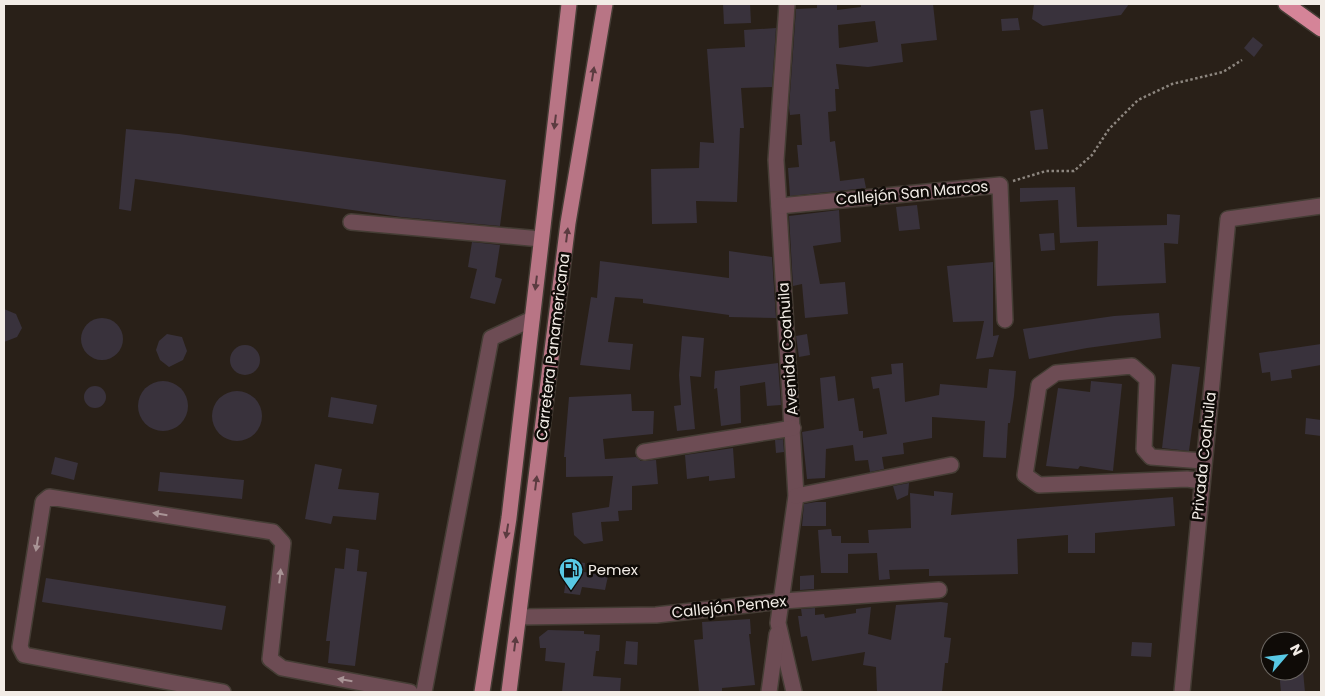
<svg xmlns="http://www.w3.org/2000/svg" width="1325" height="696" viewBox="0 0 1325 696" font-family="Poppins,sans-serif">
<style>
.building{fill:#39323c;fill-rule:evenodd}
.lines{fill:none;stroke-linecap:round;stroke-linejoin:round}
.minor-casing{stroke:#453d35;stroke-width:18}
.major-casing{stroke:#453d35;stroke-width:18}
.highway-casing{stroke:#453d35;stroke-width:18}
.path{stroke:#8d867f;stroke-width:2.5;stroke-dasharray:2.5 2.5;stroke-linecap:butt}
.minor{stroke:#6d4c54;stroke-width:15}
.major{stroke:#b87585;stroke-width:15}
.highway{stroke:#d58498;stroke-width:15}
.oneway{fill:#5b3b40}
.oneway2{fill:#a99496}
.labels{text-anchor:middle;stroke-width:5;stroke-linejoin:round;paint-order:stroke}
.street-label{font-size:15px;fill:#f2ece6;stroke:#0f0b07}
.poi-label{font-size:15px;fill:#f2ece6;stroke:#0f0b07;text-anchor:start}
</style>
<rect width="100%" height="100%" fill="#292018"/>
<g class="building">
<path d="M723,4h27l1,19 -27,1z"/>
<path d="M817,4h20v6l24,-3v-3h72l4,36 -36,4 2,18 -35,5 -32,-3 3,25h-4l1,22 -8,1 2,30 5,-1 5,40 24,-3 2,10 -76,8 -2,-28 11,-1 -2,-22h5l-2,-31 -10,1 -1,-7 7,-99 21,-1zM875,21l3,21 -39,6 -1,-23z"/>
<path d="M1034,4h95l-8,11 -78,11 -11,-7z"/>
<path d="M1018,18l2,12 -18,1 -1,-12z"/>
<path d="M776,28l-4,59 -31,1 3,40h-4l-3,74 -41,-1 1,22 -45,1 -1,-55 48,-1 1,-26 14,1 -7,-94 38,-2 -1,-17z"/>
<path d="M1253,37l10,8 -9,12 -10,-9z"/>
<path d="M1043,109l5,40 -13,1 -5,-39z"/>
<path d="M126,129l53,5 327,46 -6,46 -99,-9 -266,-38 -4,32 -12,-2z"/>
<path d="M1075,187l2,40 90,-2v-11l13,1 -2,29 -14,-1 2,40 -69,3 1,-45 -38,2 -2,-43 -38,2v-14z"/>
<path d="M917,205l3,24 -21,2 -3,-24z"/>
<path d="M839,210l2,32 -28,4 7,38 25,-2 3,32 -43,4 -3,-34 -9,2 -4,-70z"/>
<path d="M1054,233l1,17 -14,1 -2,-17z"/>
<path d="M472,242l28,3 -5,32 7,2 -7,25 -25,-6 7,-29 -9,-2z"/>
<path d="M729,251l43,6 4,61 -47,-1v-2l-86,-12v-4l-28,-2 -7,45 25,2 -3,26 -50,-5 11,-68 6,1 3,-37 129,17z"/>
<path d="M993,262v74l6,-1 -6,22 -17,2 8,-38 -31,1 -6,-56z"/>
<path d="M4,309l12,5 6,14 -5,9 -13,5z"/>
<path d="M1159,313l2,25 -74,10 -58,11 -6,-30 91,-13z"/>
<circle cx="102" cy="339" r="21"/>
<path d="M167,334l15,3 5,14 -4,9 -14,7 -9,-7 -4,-10 3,-9z"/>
<path d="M807,334l3,21 -11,2 -3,-21z"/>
<path d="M682,336l22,2 -3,39 -11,-1 5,53 -18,2 -3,-25 7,-1 -2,-30z"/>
<path d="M1321,344v21l-30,5 1,8 -21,3 -1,-9 -8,1 -3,-20z"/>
<circle cx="245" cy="360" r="15"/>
<path d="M778,363l3,42 -14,1 -2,-24 -25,4 1,37 -20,3 -4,-38 -3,1 1,-18z"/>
<path d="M903,363l2,39 34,-7 1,-11 47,4 2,-19 27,2 -2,25 -4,27h-2l-2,35 -23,-1 2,-36 -53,-4v21l-29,5 1,11 -22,3 2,12 -14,3 -2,-12 -13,1 -2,-16 -27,4 -1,29 -18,1 -5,-47 22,-4 -4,-50 15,-2 3,25 16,-3 5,33h4v7l24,-4 -8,-46 -6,1 -2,-12 21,-3 -1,-10z"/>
<path d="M1172,364l28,3 -11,84 -27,-3z"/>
<circle cx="163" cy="406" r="25"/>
<path d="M1091,381l31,3 -9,87 -33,-5 -2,3 -32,-3 12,-78 32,4z"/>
<circle cx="95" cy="397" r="11"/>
<circle cx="237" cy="416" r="25"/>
<path d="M631,394l1,17h22l-1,23 -50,5 2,20 31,-2 5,4 15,-1 2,24 -26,2v24l-14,1 1,10 -18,1 2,19 -19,3 -10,-9 -2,-22 37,-6 4,-31 -47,1v-20h-2l5,-60z"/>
<path d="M331,397l46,8 -4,19 -45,-7z"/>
<path d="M1306,418l15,2v16l-16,-2z"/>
<path d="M783,439l1,13 -8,1 -1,-13z"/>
<path d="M733,448l2,30 -26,3v-5l-22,3 -2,-24z"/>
<path d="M55,457l23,6 -4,17 -23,-6z"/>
<path d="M315,464l27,5 -4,20 41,4 -3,27 -43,-4 -2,8 -26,-5z"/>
<path d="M160,472l84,8 -2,19 -84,-8z"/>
<path d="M909,483l-1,12 -11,5 -4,-14z"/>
<path d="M934,491l19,2 -2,22 222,-18 2,29 -80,7v20h-27v-18l-51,4 1,35 -89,2v-7l-40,1 1,9 -11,1 -2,-27 -29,1v19h-27l-3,-43 13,-1 1,7h9v7h28l-1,-13 43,-2 -1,-35 24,3z"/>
<path d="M816,502h10v24h-24l2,-22z"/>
<path d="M346,548l13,2 -2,21 10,1 -12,94 -27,-3 2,-22h-4l9,-73 9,1z"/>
<path d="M569,561l16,2 -1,9 24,4 -3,14 -23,-3 -2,8 -16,-2z"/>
<path d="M814,575v14l-14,1v-14z"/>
<path d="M46,578l180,28 -4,24 -180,-28z"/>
<path d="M941,602l7,1 -4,34 7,1 -3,25h-3l-3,29h-65l-1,-25 -13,-2 2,-13 -53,9 -5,-25 -6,1 -3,-21h4l-1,-7 14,-1v7l9,-1 1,4 31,-5v-4l15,-2 -3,27 23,6 5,-35z"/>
<path d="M750,619l1,15h-2l6,51 -33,3v4h-23l-5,-52 9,-1 -1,-17z"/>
<path d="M548,630l36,1v3l16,1 -1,16h-3l-3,25 28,2 -1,14h-58l3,-29 -20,-2 1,-13h-6l-1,-11z"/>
<path d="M626,641l12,1 -1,23 -13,-1z"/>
<path d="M1132,642l20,1 -1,14 -20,-1z"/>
<path d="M1279,671h24l2,21h-24z"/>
</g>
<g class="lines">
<defs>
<g id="minor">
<path d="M787,4l-11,156 20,336 -18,127 16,69"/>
<path d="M779,206l221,-21 5,135"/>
<path d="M351,222l190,17"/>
<path d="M644,452l149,-24"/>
<path d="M1201,481l-14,-2 -148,6 -14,-10 14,-90 17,-12 76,-7 15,13 -3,70 7,8 52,4"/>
<path d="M796,496l155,-31"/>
<path d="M519,617l137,-2 127,-14 156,-11"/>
<path d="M223,692l-199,-37 -4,-8 23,-145 6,-5 224,35 10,11 -13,116 12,9 128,24"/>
<path d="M424,692l67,-354 41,-19"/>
<path d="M769,692l8,-58"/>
<path d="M1182,692l46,-473 93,-13"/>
</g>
<g id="major">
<path d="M482,692l27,-174 60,-514"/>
<path d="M509,692l59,-469 37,-219"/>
</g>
<path id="highway" d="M1286,4l35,25"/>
</defs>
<use href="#minor" class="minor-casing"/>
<use href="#major" class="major-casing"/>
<use href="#highway" class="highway-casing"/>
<path class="path" d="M1013,181l33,-10h28l18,-16 17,-26 29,-29 34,-16 51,-12 19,-12"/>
<use href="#minor" class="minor"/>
<use href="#major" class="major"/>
<use href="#highway" class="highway"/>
</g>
<defs><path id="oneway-solid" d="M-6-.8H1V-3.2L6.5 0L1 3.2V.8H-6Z" transform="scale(1.25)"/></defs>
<g class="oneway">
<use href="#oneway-solid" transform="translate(593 74) rotate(-81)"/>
<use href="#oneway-solid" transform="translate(555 122) rotate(97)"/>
<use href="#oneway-solid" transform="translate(567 235) rotate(-83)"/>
<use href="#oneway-solid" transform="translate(536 283) rotate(97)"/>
<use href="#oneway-solid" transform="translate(536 483) rotate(-83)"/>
<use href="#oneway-solid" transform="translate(507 531) rotate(99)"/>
<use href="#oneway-solid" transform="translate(515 644) rotate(-83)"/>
</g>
<g class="oneway2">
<use href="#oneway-solid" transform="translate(160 514) rotate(-171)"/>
<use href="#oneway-solid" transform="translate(37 544) rotate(99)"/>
<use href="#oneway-solid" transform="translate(280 576) rotate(-84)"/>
<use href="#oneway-solid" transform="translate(345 680) rotate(-170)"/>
</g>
<defs>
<symbol id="fuel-pin" viewBox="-11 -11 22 30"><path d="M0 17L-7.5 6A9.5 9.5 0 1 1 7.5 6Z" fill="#58c8e4" stroke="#0f0b07"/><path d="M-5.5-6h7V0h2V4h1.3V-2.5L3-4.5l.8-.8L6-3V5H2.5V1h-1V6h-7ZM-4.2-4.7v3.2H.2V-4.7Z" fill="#111"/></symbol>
</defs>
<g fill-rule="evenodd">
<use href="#fuel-pin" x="557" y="556" width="28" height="38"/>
</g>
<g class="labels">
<g class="street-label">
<text transform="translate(912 193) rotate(-5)" y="5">Callejón San Marcos</text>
<text transform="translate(553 347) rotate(-83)" y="5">Carretera Panamericana</text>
<text transform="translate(788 349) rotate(-94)" y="5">Avenida Coahuila</text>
<text transform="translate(1204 456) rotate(-84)" y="5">Privada Coahuila</text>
<text transform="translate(729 607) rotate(-6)" y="5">Callejón Pemex</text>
</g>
<g class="poi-label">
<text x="588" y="575">Pemex</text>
</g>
</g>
<rect width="1325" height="696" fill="none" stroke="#f2ece6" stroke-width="10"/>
<g transform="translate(1285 656) rotate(62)"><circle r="24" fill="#0f0b07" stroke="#6a6560"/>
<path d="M0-4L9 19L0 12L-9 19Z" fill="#58c8e4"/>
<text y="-8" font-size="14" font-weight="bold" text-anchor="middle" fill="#f2ece6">N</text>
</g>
</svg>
